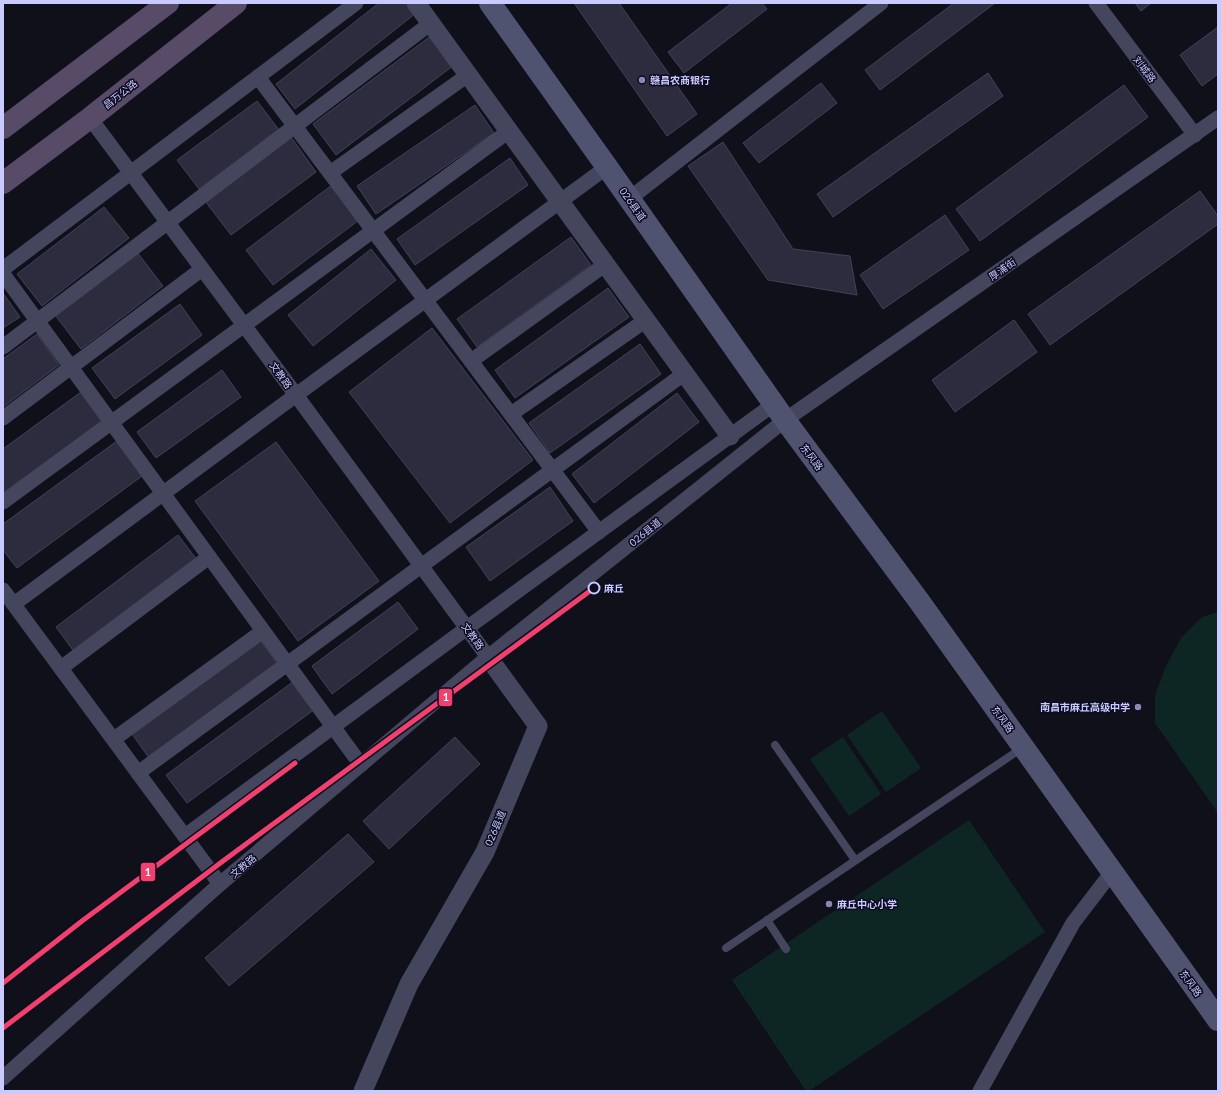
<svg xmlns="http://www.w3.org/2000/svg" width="1221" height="1094" viewBox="0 0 1221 1094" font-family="Lato,'Noto Sans SC',sans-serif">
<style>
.green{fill:#0d2624}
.building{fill:#2d2c3e;stroke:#42415a}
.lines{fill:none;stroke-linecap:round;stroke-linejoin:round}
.service{stroke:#43465c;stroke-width:8}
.minor{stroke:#43465c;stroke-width:15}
.tertiary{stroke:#43465c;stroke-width:19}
.secondary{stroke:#50536f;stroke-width:22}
.trunk{stroke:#574b68;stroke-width:22}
.metro-1-casing{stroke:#0c0b20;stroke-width:8}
.metro-1{stroke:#f2406c;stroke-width:5}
.poi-dot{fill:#8889af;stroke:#0c0b20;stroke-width:1.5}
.stop-dot{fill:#0c0b20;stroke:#c9caff;stroke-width:2}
.labels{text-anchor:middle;stroke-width:3;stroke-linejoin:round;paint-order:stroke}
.street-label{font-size:10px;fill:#c9caff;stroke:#0c0b20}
.poi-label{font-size:10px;font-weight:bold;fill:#c9caff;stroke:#0c0b20;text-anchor:start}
.stop-label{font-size:10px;font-weight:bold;fill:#c9caff;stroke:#0c0b20;text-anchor:start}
.line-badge{stroke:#0c0b20;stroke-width:1.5}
.badge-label{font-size:11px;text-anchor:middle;font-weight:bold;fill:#fff}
</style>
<rect width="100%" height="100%" fill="#10101b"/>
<g class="green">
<path d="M1218,612v201l-63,-90v-27l10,-28 16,-30 21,-21z"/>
<path d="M882,711l39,57 -35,24 -39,-57z"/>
<path d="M843,737l38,57 -32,22 -39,-57z"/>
<path d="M969,820l76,112 -236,159h-3l-74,-111z"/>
</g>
<g class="building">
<path d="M379,3h29l8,10 -121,96 -19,-25z"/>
<path d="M574,3h45l78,111 -30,22z"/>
<path d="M732,3h30l5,6 -83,64 -16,-21z"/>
<path d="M954,3h41l-115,87 -15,-20z"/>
<path d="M1135,3h16l-10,8z"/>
<path d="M1218,27v47l-16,12 -22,-31z"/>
<path d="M432,35l22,30 -118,90 -23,-31z"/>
<path d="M988,73l15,23 -170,121 -16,-23z"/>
<path d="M821,83l16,20 -78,60 -16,-20z"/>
<path d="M1124,85l24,32 -168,124 -24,-32z"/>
<path d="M257,101l22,29 -80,59 -22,-29z"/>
<path d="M475,105l19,28 -118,81 -19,-28z"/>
<path d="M291,137l25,35 -85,63 -26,-34z"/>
<path d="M723,142l70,107 57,7 7,39 -89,-15 -80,-114z"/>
<path d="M510,158l18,27 -113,80 -18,-26z"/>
<path d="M332,185l27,35 -86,65 -27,-35z"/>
<path d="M1200,191l18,25v8l-168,121 -22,-31z"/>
<path d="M104,207l25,31 -87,68 -25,-32z"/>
<path d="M945,215l24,35 -86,59 -23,-34z"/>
<path d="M571,237l20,28 -114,82 -20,-28z"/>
<path d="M371,249l25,31 -83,66 -25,-31z"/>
<path d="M137,252l26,34 -82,63 -26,-34z"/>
<path d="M608,288l21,29 -114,81 -20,-28z"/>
<path d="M3,293l17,24 -17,11z"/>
<path d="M180,304l22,31 -87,64 -23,-31z"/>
<path d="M1014,320l23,32 -82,60 -23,-32z"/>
<path d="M432,328l101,132 -83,63 -101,-131z"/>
<path d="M37,334l22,31 -56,42v-48z"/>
<path d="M640,344l21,30 -111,79 -21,-30z"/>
<path d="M222,370l19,27 -85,61 -19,-26z"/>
<path d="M81,392l22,30 -100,74v-47z"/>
<path d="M677,393l22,29 -105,81 -22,-29z"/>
<path d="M117,441l25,35 -125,92 -14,-18v-26z"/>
<path d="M276,442l103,139 -81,60 -103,-140z"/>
<path d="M550,487l23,34 -83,60 -24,-34z"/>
<path d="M178,535l20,26 -123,92 -19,-26z"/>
<path d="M398,602l20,27 -86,65 -20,-28z"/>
<path d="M257,636l20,27 -128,95 -19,-27z"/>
<path d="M294,681l21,28 -128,94 -21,-28z"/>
<path d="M455,737l25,27 -91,85 -26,-28z"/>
<path d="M348,834l26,28 -145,124 -24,-28z"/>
</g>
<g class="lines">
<g class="service">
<path d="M775,745l80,115"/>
<path d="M767,920l19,29"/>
<path d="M726,948l296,-200"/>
</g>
<g class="minor">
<path d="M1096,3l99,132"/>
<path d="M258,77l341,455"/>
<path d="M330,173l138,-98"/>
<path d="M629,199l252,-196"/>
<path d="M3,269l353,-266"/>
<path d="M3,274l358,491"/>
<path d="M3,347l428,-324"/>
<path d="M471,361l135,-97"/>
<path d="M511,414l135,-94"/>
<path d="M3,418l199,-149"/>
<path d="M3,502l506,-371"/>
<path d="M3,590l217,294"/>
<path d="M14,604l282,-209 311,-228"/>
<path d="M488,657l297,-237 433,-302"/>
<path d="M61,668l148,-111"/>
<path d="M114,739l149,-108"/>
<path d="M138,773l547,-400"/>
<path d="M185,836l282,-208 307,-224"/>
<path d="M3,1078l217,-194 268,-227 -192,-262 -206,-277"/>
<path d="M980,1091l93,-168 39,-51"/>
</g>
<g class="tertiary">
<path d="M416,3l314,433"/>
<path d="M363,1091l46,-107 76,-132 53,-126 -50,-69"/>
</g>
<path class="secondary" d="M490,3l117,164 178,253 134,181 299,419"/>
<g class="trunk">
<path d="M3,128l165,-125"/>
<path d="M3,183l87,-65 146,-115"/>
</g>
<defs>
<g id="metro-1">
<path d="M3,983l79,-62 213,-158"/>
<path d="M3,1028l220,-167 371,-273"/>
</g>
</defs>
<use href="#metro-1" class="metro-1-casing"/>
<use href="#metro-1" class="metro-1"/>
</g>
<g class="poi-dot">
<circle cx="642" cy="80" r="4"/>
<circle cx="1138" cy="707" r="4"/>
<circle cx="829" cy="904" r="4"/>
</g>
<circle class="stop-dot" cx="594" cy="588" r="5.5"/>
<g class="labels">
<g class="street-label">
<text transform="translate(1145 69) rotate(53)" y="4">刘城路</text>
<text transform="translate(120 94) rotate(-38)" y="4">昌万公路</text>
<text transform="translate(633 204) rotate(55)" y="4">026县道</text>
<text transform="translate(1002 269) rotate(-35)" y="4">厚浦街</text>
<text transform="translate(281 375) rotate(54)" y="4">文教路</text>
<text transform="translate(812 457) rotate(53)" y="4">东风路</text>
<text transform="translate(645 532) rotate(-39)" y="4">026县道</text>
<text transform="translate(473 636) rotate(54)" y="4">文教路</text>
<text transform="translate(1003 719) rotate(54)" y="4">东风路</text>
<text transform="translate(495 828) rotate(-67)" y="4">026县道</text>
<text transform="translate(243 866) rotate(-40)" y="4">文教路</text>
<text transform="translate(1191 983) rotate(54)" y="4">东风路</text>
</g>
<g class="poi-label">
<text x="650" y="84">赣昌农商银行</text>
<text x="1130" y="711" text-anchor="end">南昌市麻丘高级中学</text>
<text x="837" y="908">麻丘中心小学</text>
</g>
<g class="stop-label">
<text x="604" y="592">麻丘</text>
</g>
</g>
<g class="line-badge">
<rect x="438" y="688" width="15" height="19" rx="4" fill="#f2406c"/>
<rect x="140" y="862" width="16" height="20" rx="4" fill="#f2406c"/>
</g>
<g class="badge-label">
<text x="446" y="701">1</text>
<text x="148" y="876">1</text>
</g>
<rect width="1221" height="1094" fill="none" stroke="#c9caff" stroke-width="8"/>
</svg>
